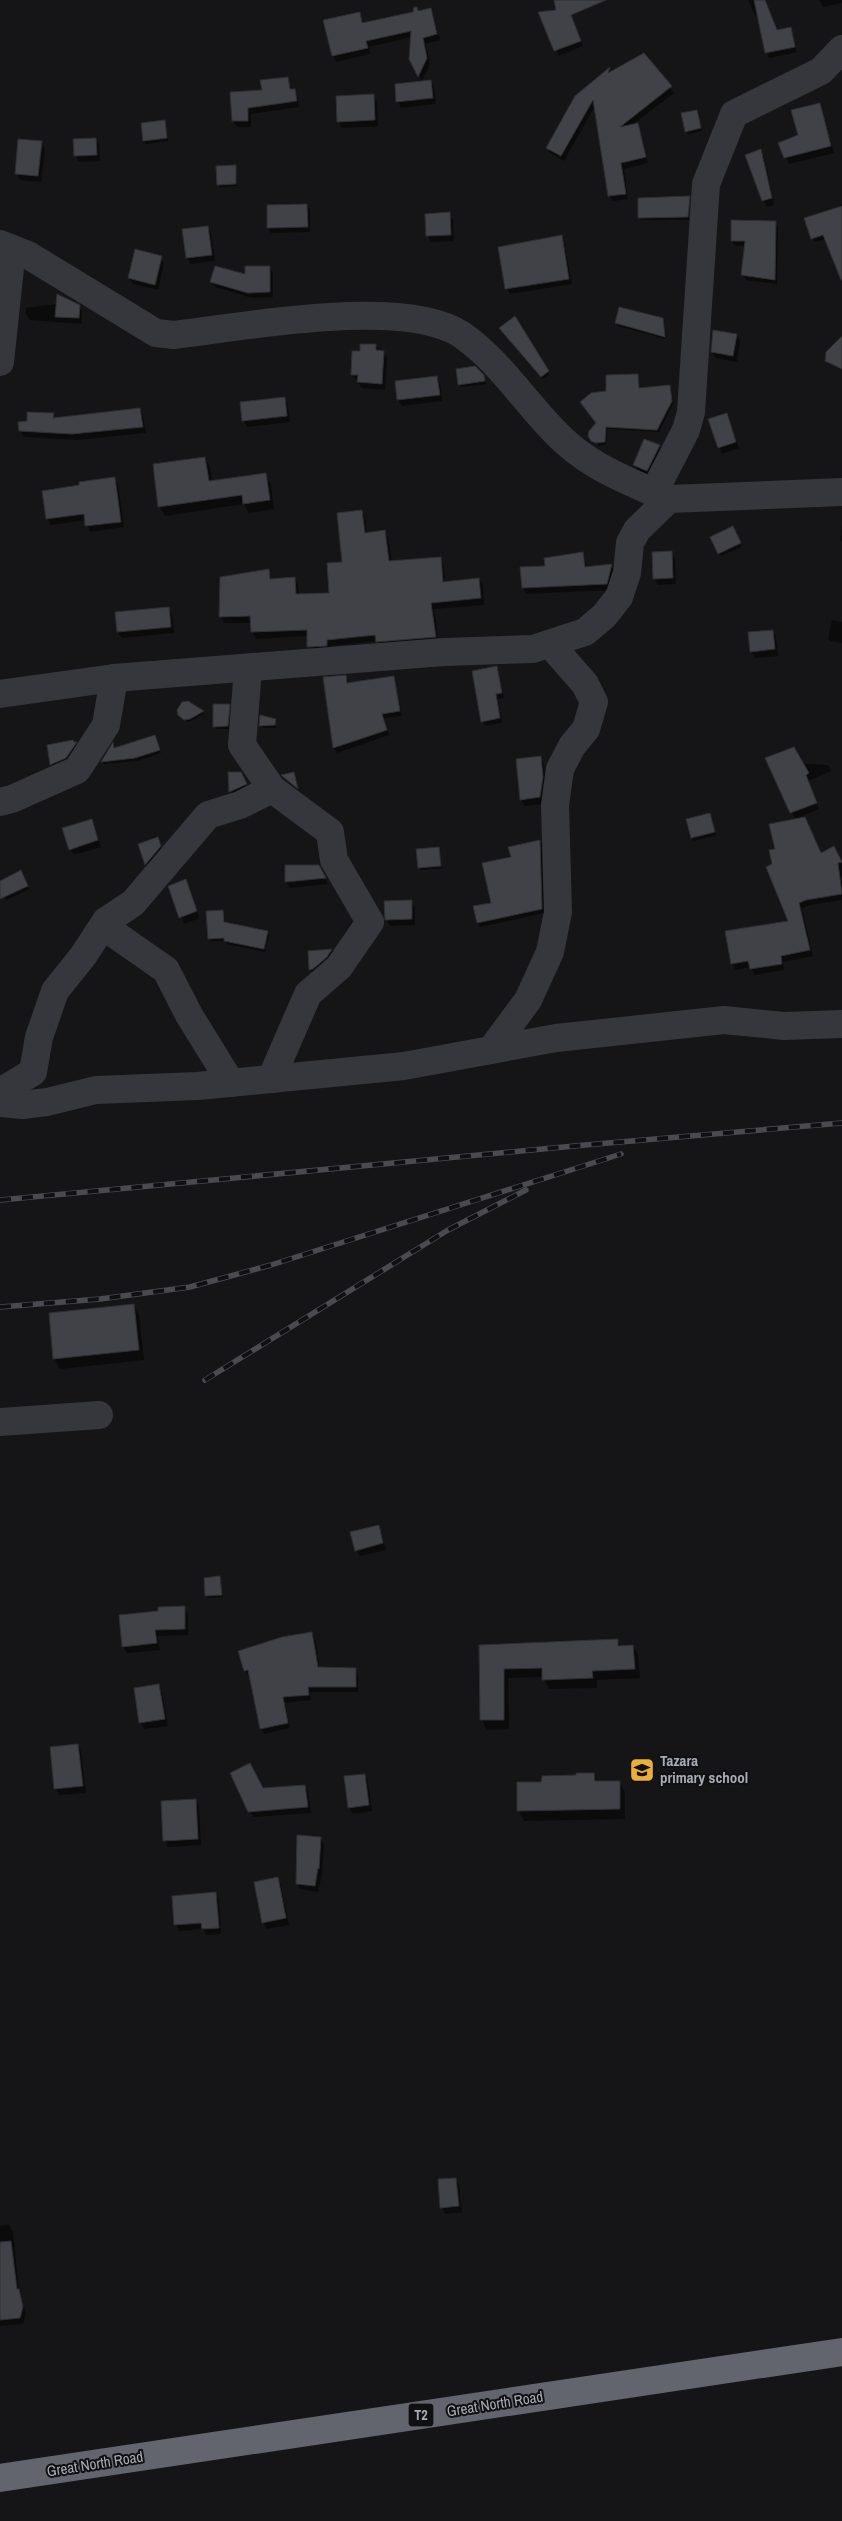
<svg xmlns="http://www.w3.org/2000/svg" width="842" height="2521" viewBox="0 0 842 2521" font-family="'Archivo Narrow',sans-serif">
<style>
.shadow{fill:#0007}
.building{fill:#414247;stroke:#2f2f33}
.lines{fill:none;stroke-linecap:round;stroke-linejoin:round}
.minor{stroke:#36373c;stroke-width:28}
.highway{stroke:#62656d;stroke-width:28}
.rail-casing{stroke:#494b51;stroke-width:5.5}
.rail{stroke:#101012;stroke-width:4;stroke-dasharray:11;stroke-linecap:butt}
.labels{text-anchor:middle;stroke-width:4;stroke-linejoin:round;paint-order:stroke}
.shield{fill:#101012;stroke:#7a7d86;stroke-width:1}
.shield-label{font-size:14px;font-weight:bold;fill:#a7acb7}
.poi-label{font-size:15px;font-weight:bold;fill:#a7acb7;stroke:#101012;text-anchor:start}
.street-label{font-size:15px;fill:#a7acb7;stroke:#101012}
</style>
<rect width="100%" height="100%" fill="#151517"/>
<g class="shadow">
<path d="M748,0h17l12,32 13,-3 7,23 -28,6 -11,-44 -3,1z"/>
<path d="M819,0h23v3l-19,4z"/>
<path d="M431,9l9,31 -14,4 4,20 -8,17 -12,-23 2,-21 -43,10 1,7 -34,8 -3,-6 -8,-35 34,-7 4,10z"/>
<path d="M540,13l31,3 12,30 -24,10z"/>
<path d="M643,54l31,39 -42,32 5,-1 3,6 8,33 -24,6 4,30 -15,2 -3,-5 -15,-90 -31,55 -14,-8 -3,-5 29,-51 33,-28 2,3z"/>
<path d="M287,79l5,11h3l3,7 1,10 -48,7v13h-14l-4,-6 31,-29z"/>
<path d="M430,81l4,6 2,17 -35,4 -3,-6z"/>
<path d="M373,95l4,7 1,24 -36,2 -4,-7z"/>
<path d="M819,104l15,49 -45,11 -9,-20 20,-8z"/>
<path d="M697,111l5,20 -14,3 -1,-3z"/>
<path d="M164,121l4,20 -22,3 -2,-3z"/>
<path d="M96,139l3,6 1,16 -21,1 -4,-7z"/>
<path d="M41,142l4,7 -4,33 -21,-2 -3,-6z"/>
<path d="M761,151l3,6 10,48 -7,2 -4,-7z"/>
<path d="M235,166l2,20 -17,1 -2,-3z"/>
<path d="M689,198v22h-48l-2,-2z"/>
<path d="M842,204v75l-16,-40 -11,3 -3,-4 27,-30v-3z"/>
<path d="M307,205l3,5v22l-39,1 -3,-5z"/>
<path d="M449,214l4,6 1,21 -23,1 -3,-6z"/>
<path d="M775,222l3,5 -1,57 -31,-4 -3,-5 3,-29h-11l-3,-5z"/>
<path d="M207,227l4,6 4,28 -24,3 -4,-6 -4,-28z"/>
<path d="M561,236l3,6 8,42 -62,10 -3,-6z"/>
<path d="M161,257l3,7 -6,26 -25,-6 -4,-6z"/>
<path d="M270,268l3,5v24l-21,1 -37,-11 -3,-5z"/>
<path d="M72,302l7,4 3,6v12l-52,-4 -4,-6v-6z"/>
<path d="M663,319l3,20 -48,-13 -2,-3z"/>
<path d="M503,331l45,41 1,3 -6,4z"/>
<path d="M736,335l4,6 -3,21 -21,-4 -4,-6z"/>
<path d="M376,346l11,12 -2,32 -23,-2 -10,-14 9,-22z"/>
<path d="M638,375l2,14 30,-3 1,3 2,15 -14,28 -52,-3 -1,15 -7,2 -7,-7 15,-46z"/>
<path d="M483,376l3,8 -25,3 -2,-3z"/>
<path d="M437,377l3,7 2,17 -40,5 -4,-6z"/>
<path d="M284,398l4,7 2,17 -43,5 -3,-7z"/>
<path d="M139,409l4,7 3,17 -69,7 -53,-3 -4,-6 33,-16 2,4z"/>
<path d="M726,415l13,33 -17,6 -3,-7z"/>
<path d="M645,440l15,6 3,7 -12,24 -13,-6 -4,-6z"/>
<path d="M205,458l5,9 2,15 53,-7 6,9 3,25 -25,4 -5,-9 -79,12 -5,-9 -6,-42z"/>
<path d="M114,478l4,6 6,43 -34,5 -4,-12 -35,5 -4,-6 -3,-27z"/>
<path d="M362,512l3,6 2,16 18,-3 3,7 4,24 48,-3 4,7 1,17 34,-3 4,6 1,19 -50,4 5,35 -58,4 -4,-7 -47,5 1,6 -19,2 -3,-7 -1,-11 -52,3 -4,-7v-9h-28l-3,-7 47,-46 4,10 22,-2 4,7 1,10 31,-1z"/>
<path d="M842,523v19l-2,-3z"/>
<path d="M732,528l10,19 -22,9 -9,-18z"/>
<path d="M583,553l4,15 24,-3 4,6 -5,19 -84,4 -3,-6 24,-21z"/>
<path d="M671,553l4,6 1,25 -18,1 -4,-6z"/>
<path d="M168,608l4,7 2,18 -52,5 -4,-6z"/>
<path d="M832,620l10,2v21l-12,-2 -2,-3z"/>
<path d="M773,631l3,6 2,19 -23,2 -4,-7z"/>
<path d="M497,668l7,30 -6,1 4,24 -17,3 -3,-5z"/>
<path d="M346,677l3,7 45,-7 8,39 -19,2 6,17 -52,18 -3,-5 -9,-70z"/>
<path d="M229,705v24h-13l-1,-3z"/>
<path d="M203,712l1,2 -15,8 -8,-4z"/>
<path d="M275,720l1,8h-14l-2,-3z"/>
<path d="M156,739l5,14 -24,8 -33,3 -2,-2 11,-17 2,4z"/>
<path d="M76,743l3,6 -24,21 -3,-6 -4,-18z"/>
<path d="M540,757l4,7 2,21 -4,19 -17,2 -4,-6z"/>
<path d="M768,762l60,3 3,6 -23,10 11,28 -24,10z"/>
<path d="M229,774l13,2 5,11 -15,7z"/>
<path d="M711,817l5,18 -22,6 -6,-21z"/>
<path d="M91,820l10,27 -27,8 -4,-6z"/>
<path d="M159,841l3,9 -15,17 -8,-23z"/>
<path d="M540,841l2,4 2,68 -64,14 -2,-4 14,-19 20,-46z"/>
<path d="M438,848l3,20 -20,2 -1,-3z"/>
<path d="M833,848l9,16v36l-32,5 -8,4 11,47 -30,6 1,8 -30,5 -3,-8 -16,3 -3,-7 58,-41 31,-68z"/>
<path d="M319,866l9,18 -38,4 -4,-6z"/>
<path d="M20,872l9,17 -23,11 -6,-11v-7z"/>
<path d="M185,881l15,37 -16,6 -14,-38z"/>
<path d="M411,902l4,6v17l-25,1 -4,-7z"/>
<path d="M223,912l2,11 42,9 2,3 -4,17 -38,-8 -2,-3h-14l-2,-3z"/>
<path d="M332,951l3,6 -21,19 -4,-7 -1,-17z"/>
<path d="M134,1306l5,9 5,45 -84,9 -6,-10z"/>
<path d="M378,1526l8,24 -26,6 -4,-6z"/>
<path d="M220,1578l3,19 -15,1 -2,-2z"/>
<path d="M184,1608l4,6v21l-30,1 2,14 -33,3 -4,-6 36,-35z"/>
<path d="M312,1633l3,6 5,30h35l3,6v17h-48l1,8 -26,3 5,25 -26,6 -3,-6 -10,-52 -6,-5 -6,-19z"/>
<path d="M618,1641l3,6 12,-1 5,9 2,23 -43,2v8l-48,1 -6,-12 -35,1 1,51 -22,1 -5,-10 -2,-74z"/>
<path d="M159,1685l3,7 6,34 -24,3 -3,-6 -6,-34z"/>
<path d="M78,1745l3,7 5,41 -27,2 -3,-6 -5,-41z"/>
<path d="M594,1774l4,8h21l6,10v27l-101,2 -5,-10 24,-28z"/>
<path d="M365,1775l3,6 4,30 -19,3 -4,-7z"/>
<path d="M305,1786l3,6 3,21 -58,4 -3,-6 12,-22z"/>
<path d="M196,1801l3,6 2,38 -33,2 -3,-7z"/>
<path d="M320,1838l4,6 -2,30 -4,18 -18,-3 -3,-6z"/>
<path d="M277,1879l4,6 8,40 -22,4 -4,-7z"/>
<path d="M215,1893l4,7 2,34 -15,1 -3,-6 -24,2 -3,-7z"/>
<path d="M455,2179l4,6 3,27 -17,2 -3,-7z"/>
<path d="M9,2225l4,7 6,60 7,22 -3,10 -23,2v-100z"/>
</g>
<g class="building">
<path d="M554,0h52l-35,15 10,26 -27,10 -16,-39 18,-2z"/>
<path d="M754,0h11l12,30 14,-3 4,20 -30,6z"/>
<path d="M414,7h3l1,4 13,-3 6,26 -14,4 4,20 -9,19 -9,-18 2,-28 -45,10 2,7 -36,8 -9,-36 37,-8 2,11 51,-11z"/>
<path d="M644,53l28,33 -52,41 18,-4 8,34 -25,6 5,31 -18,2 -15,-96 -32,56 -15,-8 29,-52 35,-29 -2,6z"/>
<path d="M288,77l2,12h5l2,12 -49,7v13h-16l-2,-29 32,-2 -2,-10z"/>
<path d="M431,80l2,18 -37,4 -1,-18z"/>
<path d="M374,94l1,26 -38,2 -1,-26z"/>
<path d="M820,103l11,43 -47,12 -6,-15 20,-8 -7,-25z"/>
<path d="M697,110l4,18 -16,4 -4,-19z"/>
<path d="M165,120l2,18 -24,3 -2,-18z"/>
<path d="M96,138l1,17 -23,1 -1,-17z"/>
<path d="M18,139l24,2 -4,35 -23,-2z"/>
<path d="M761,149l11,49 -10,3 -17,-46z"/>
<path d="M236,165v19l-19,1 -1,-19z"/>
<path d="M690,196l-2,21 -50,1v-20z"/>
<path d="M307,204l1,23 -41,1v-23z"/>
<path d="M842,206v74h-1l-18,-45 -12,4 -7,-21z"/>
<path d="M450,212l1,23 -25,1 -1,-22z"/>
<path d="M731,220l45,1 -1,59 -34,-5 4,-34h-14z"/>
<path d="M208,226l4,29 -26,3 -4,-29z"/>
<path d="M562,235l7,44 -64,10 -7,-42z"/>
<path d="M135,249l27,7 -7,29 -27,-7z"/>
<path d="M215,266l30,8v-8h25v26l-22,1 -38,-11z"/>
<path d="M57,294l23,11 -1,13 -24,-1z"/>
<path d="M619,307l44,11 2,19 -50,-14z"/>
<path d="M515,316l34,55 -8,6 -42,-49z"/>
<path d="M713,330l24,4 -4,22 -22,-4z"/>
<path d="M842,336v33l-17,-8 1,-9z"/>
<path d="M360,344h16v6l8,1 -2,33 -25,-2 1,-7h-7l1,-24h8z"/>
<path d="M475,366l9,9 1,6 -27,4 -2,-16z"/>
<path d="M638,374l1,14 31,-3 2,16 -15,29 -51,-3 -1,15 -9,1 -5,-2 -3,-5 1,-5 7,-8 -16,-21 11,-9 15,-2v-16z"/>
<path d="M437,376l3,19 -43,5 -2,-19z"/>
<path d="M285,397l2,19 -45,5 -2,-19z"/>
<path d="M140,408l3,19 -71,7 -53,-3 -1,-9 9,-1v-9l27,1 -1,5z"/>
<path d="M727,413l9,29 -18,6 -10,-29z"/>
<path d="M644,439l16,6 -13,26 -14,-6z"/>
<path d="M205,457l4,24 57,-8 4,27 -27,4 -1,-9 -84,12 -5,-43z"/>
<path d="M115,477l6,45 -36,4 -1,-12 -38,5 -4,-28 37,-6v-3z"/>
<path d="M362,510l3,23 20,-3 4,31 52,-4 2,25 36,-4 2,20 -50,5 5,34 -60,5 -1,-7 -48,5v6l-20,1v-17l-56,2 -1,-16 -31,1 1,-40 49,-8 1,10 25,-2 1,17 33,-1 -2,-30 15,-1 -5,-49z"/>
<path d="M733,526l8,17 -23,11 -8,-17z"/>
<path d="M672,551l1,27 -20,1 -1,-27z"/>
<path d="M583,552l2,15 27,-3 -5,20 -85,4 -2,-21 25,-1 -1,-8z"/>
<path d="M169,607l2,20 -54,5 -2,-20z"/>
<path d="M773,630l2,19 -25,3 -2,-20z"/>
<path d="M497,666l5,27 -6,1 4,24 -19,4 -9,-51z"/>
<path d="M346,675l1,8 47,-7 6,35 -18,3 5,16 -54,18 -10,-71z"/>
<path d="M188,701l16,10 -14,8 -6,1 -6,-5 -1,-5 5,-8z"/>
<path d="M213,704h17l-2,22 -15,1z"/>
<path d="M260,715l16,4 -1,6 -16,1z"/>
<path d="M155,735l5,15 -25,8 -34,4 12,-20 1,6z"/>
<path d="M73,740l1,2h3l-11,16 -16,7 -3,-20z"/>
<path d="M794,747l15,26 -3,2 11,28 -27,10 -25,-55z"/>
<path d="M541,756l2,21 -3,20 -20,3 -4,-41z"/>
<path d="M228,772h13l6,12 -18,8z"/>
<path d="M294,772l4,17 -17,-14z"/>
<path d="M710,813l5,19 -24,6 -5,-19z"/>
<path d="M805,817l16,36 13,-7 8,16 -4,1 4,31 -36,6 -7,3 11,47 -29,6 1,8 -32,5 -2,-8 -17,3 -6,-33 63,-10 -22,-54 6,-3 -3,-14 6,-1 -6,-25z"/>
<path d="M92,819l6,21 -29,10 -7,-22z"/>
<path d="M158,837l3,9 -16,19 -7,-21z"/>
<path d="M540,840l2,69 -65,14 -4,-17 18,-3 -9,-40 29,-6 -3,-10z"/>
<path d="M439,847l2,19 -23,2 -2,-19z"/>
<path d="M285,865h34l7,13 -41,4z"/>
<path d="M21,870l7,16 -28,13v-18z"/>
<path d="M186,879l11,32 -18,7 -11,-32z"/>
<path d="M412,900v19l-27,1 -1,-19z"/>
<path d="M223,910l1,12 44,9 -4,18 -40,-8v-3l-16,1 -2,-28z"/>
<path d="M332,949l-5,8 -14,12 -4,1 -1,-19z"/>
<path d="M134,1304l5,46 -86,9 -4,-46z"/>
<path d="M379,1525l4,18 -28,8 -5,-19z"/>
<path d="M220,1576l2,19 -17,1 -1,-18z"/>
<path d="M185,1606v23l-30,1 2,13 -35,4 -3,-32 39,-4v-4z"/>
<path d="M312,1632l6,35 38,1v19h-48l1,8 -26,2 5,26 -28,6 -12,-59 -4,1 -6,-20 44,-14z"/>
<path d="M618,1639v7l15,-1 2,24 -43,2 1,7 -51,2v-12l-38,1v51h-24l-1,-75z"/>
<path d="M159,1684l6,35 -26,4 -5,-35z"/>
<path d="M78,1744l5,42 -29,3 -4,-42z"/>
<path d="M250,1763l13,25 42,-3 3,22 -60,5 -18,-39z"/>
<path d="M576,1773h18l1,8h25v28l-103,2v-29h24l1,-6 34,-1z"/>
<path d="M365,1774l4,31 -21,3 -4,-32z"/>
<path d="M196,1799l2,40 -35,2 -2,-40z"/>
<path d="M297,1835l24,2 -2,32 -1,-1 -3,18 -19,-2z"/>
<path d="M278,1877l8,41 -24,5 -8,-41z"/>
<path d="M216,1892l3,36 -17,1 -1,-6 -27,2 -2,-29z"/>
<path d="M456,2178l3,28 -19,2 -2,-29z"/>
<path d="M11,2241l6,48h2l4,18 -3,11 -20,2v-78z"/>
</g>
<g class="lines">
<g class="minor">
<path d="M0,244l28,11 128,78 18,2c68,-8 231,-39 288,0 36,25 60,63 91,95 33,36 73,50 116,69"/>
<path d="M0,362l12,-113"/>
<path d="M654,492l32,-62 5,-18 15,-228 28,-70 87,-43 21,-22"/>
<path d="M248,668l-6,77 30,44 58,43 4,28 36,62 -31,45 -31,27 -37,85"/>
<path d="M0,694l114,-16 330,-26 89,-3 52,-17 19,-16 15,-19 8,-24 3,-30 7,-13 32,-31 173,-7"/>
<path d="M0,802l12,-3 65,-29 29,-45 8,-47"/>
<path d="M491,1050l37,-50 22,-48 8,-40 -3,-107 5,-36 12,-23 14,-17 8,-27 -9,-18 -35,-40"/>
<path d="M231,1083l-42,-68 -23,-45 -53,-37 -7,-12 27,-18 75,-88 32,-10 32,-16"/>
<path d="M0,1092l33,-20 6,-35 16,-46 28,-35 23,-35"/>
<path d="M0,1103l22,2 25,-3 49,-12 102,-4 206,-20 152,-28 168,-18 60,6 58,-2"/>
<path d="M0,1422l99,-7"/>
</g>
<path class="highway" d="M0,2478l842,-126"/>
<defs>
<g id="rail">
<path d="M0,1200l585,-55 257,-22"/>
<path d="M0,1307l100,-8 90,-12 81,-22 350,-111"/>
<path d="M205,1380l243,-150 78,-40"/>
</g>
</defs>
<use href="#rail" class="rail-casing"/>
<use href="#rail" class="rail"/>
</g>
<defs>
<symbol id="school-square" viewBox="-11 -11 22 22"><rect x="-9" y="-9" width="18" height="18" rx="4" fill="#ebaf39" stroke="#101012"/><path d="M0-5L7-2L0 1L-7-2ZM-4 1L0 2.5L4 1V4Q0 6-4 4Z" fill="#111"/></symbol>
</defs>
<g fill-rule="evenodd">
<use href="#school-square" x="628" y="1756" width="28" height="28"/>
</g>
<g class="labels">
<rect class="shield" x="408.5" y="2403.5" width="25" height="23" rx="4"/>
<g class="shield-label">
<text x="421" y="2420">T2</text>
</g>
<g class="poi-label">
<text x="660" y="1766">Tazara<tspan x="660" dy="17">primary school</tspan></text>
</g>
<g class="street-label">
<text transform="translate(495 2404) rotate(-9)" y="5">Great North Road</text>
<text transform="translate(95 2464) rotate(-9)" y="5">Great North Road</text>
</g>
</g>
</svg>
